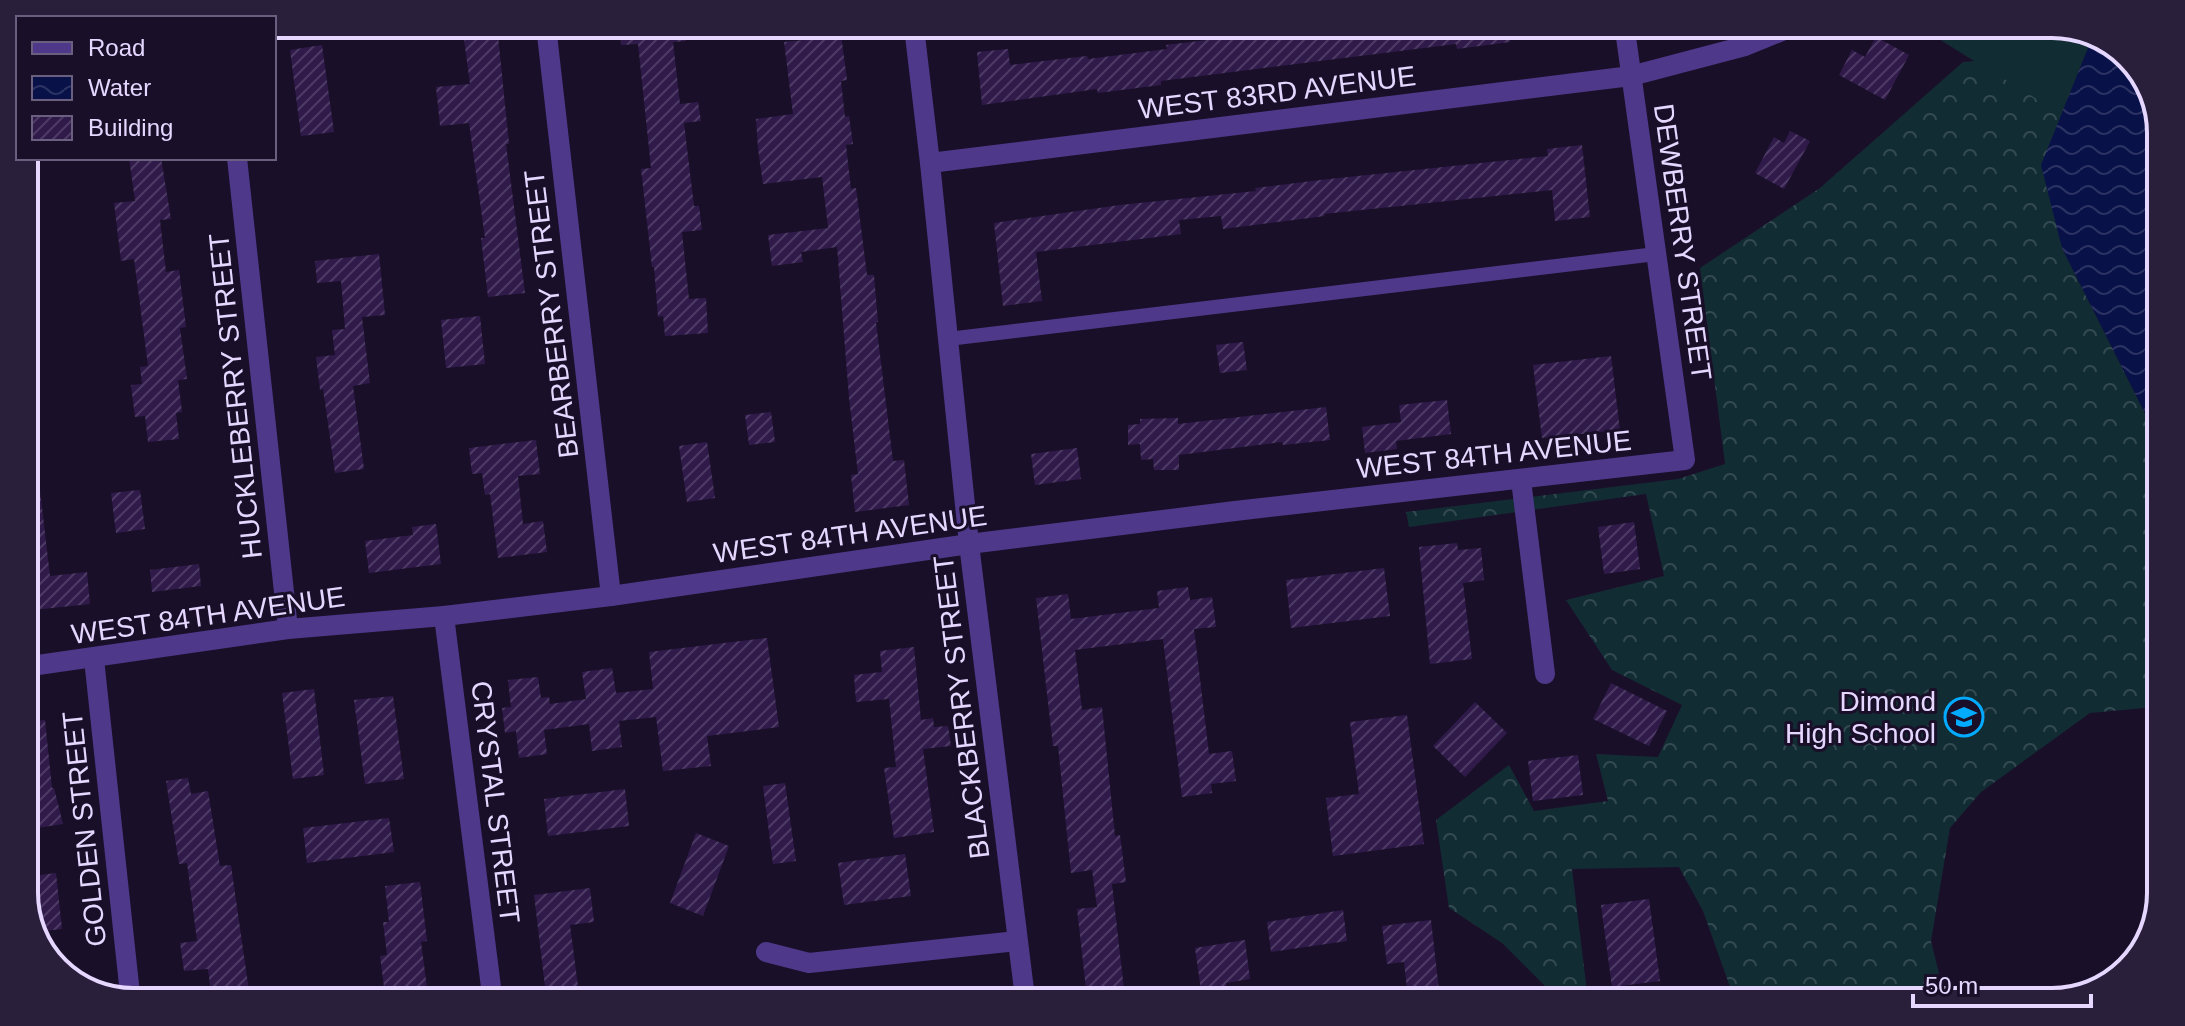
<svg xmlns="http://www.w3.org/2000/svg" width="2185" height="1026" viewBox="0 0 2185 1026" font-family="Helvetica,sans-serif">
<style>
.forest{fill:url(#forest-crowns)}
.park{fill:#122c33}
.water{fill:url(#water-waves)}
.building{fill:url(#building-hatch)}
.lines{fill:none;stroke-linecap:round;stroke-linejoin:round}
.service{stroke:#4e3889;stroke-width:14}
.minor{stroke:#4e3889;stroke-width:20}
.labels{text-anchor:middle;stroke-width:6;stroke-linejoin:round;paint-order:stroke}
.street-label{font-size:28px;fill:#e5d7ff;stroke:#190f29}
.poi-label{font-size:28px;fill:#e5d7ff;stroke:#190f29;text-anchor:end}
.rim{fill:none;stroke:#e5d7ff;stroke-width:4}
</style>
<defs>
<pattern id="forest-crowns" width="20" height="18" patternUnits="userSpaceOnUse" patternTransform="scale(2)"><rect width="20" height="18" fill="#122c33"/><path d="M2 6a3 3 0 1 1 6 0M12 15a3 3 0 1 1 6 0" fill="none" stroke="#344a52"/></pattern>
<pattern id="water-waves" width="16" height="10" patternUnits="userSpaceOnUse" patternTransform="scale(2)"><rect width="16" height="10" fill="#081148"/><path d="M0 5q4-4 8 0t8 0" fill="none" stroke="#2c3363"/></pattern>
<pattern id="building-hatch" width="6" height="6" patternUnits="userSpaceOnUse" patternTransform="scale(2)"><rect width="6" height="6" fill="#2f1a4a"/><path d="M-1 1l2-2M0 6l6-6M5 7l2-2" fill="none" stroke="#4d3b65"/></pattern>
</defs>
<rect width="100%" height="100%" fill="#190f29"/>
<path class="forest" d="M1928,32h166l4,4 -8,7 -28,205 96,191 -3,268 -65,6 -109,79 -31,36 -19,113 15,61 -211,-1 -32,-90 -24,-44 -107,2 16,131h-29l-57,-57 -53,-35 -13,-88 73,-55 25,46 74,-10 -12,-47 62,3 24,-52 -70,-35 -46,-70 98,-24 -18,-82 -237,33 -3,-15 272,-33 47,-15 -25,-196 120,-80 143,-126 11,-1z"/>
<path class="park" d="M1928,32h166l4,4 -8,7 -29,71z"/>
<path class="water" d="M2098,36l44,36 19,54 -3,313 -96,-191 -21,-83 49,-122z"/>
<g class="building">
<path d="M462,25l35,1 12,118h-3l19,149 -37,4 -7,-59h4l-16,-115 -29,3 -4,-39 34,-3z"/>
<path d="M620,26h66v15l-13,1 7,62 18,-2 3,19 -17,2 10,83h5l3,24 -20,2 7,67 17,-1 2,35 -43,3 -2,-20 -5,1 -4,-50h-2l-11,-98 10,-1 -13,-124 -17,1z"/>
<path d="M804,27h36l7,53 -6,1 4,36 4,-1 4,28 -7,1 5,44 5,-1 11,87h7l4,47h-2l17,139 11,-1 5,45 -54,7 -4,-37 7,-1 -9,-76 -12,-151 -36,5 2,10 -31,4 -4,-31 60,-7 -6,-51 -59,7 -5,-35 -2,-30 37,-5 -9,-72 21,-2z"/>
<path d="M1300,29l210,1v12l-53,7 -1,-5 -295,37v4l-63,8 -1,-4 -115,16 -5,-53 31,-3 2,16 77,-9 1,3 79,-10 -1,-4z"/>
<path d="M1876,37l33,18 -24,45 -46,-25 13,-25 13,7z"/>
<path d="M322,45l12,87 -33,4 -11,-86z"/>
<path d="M1790,131l20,10 -26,48 -29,-16 19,-36 10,6z"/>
<path d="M1582,145l8,72 -35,4 -3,-31 -228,24 1,2 -102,13 -2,-13 -42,4 2,14 -145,18 6,49 -39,5 -9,-83 126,-18 136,-14 -1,-3 65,-8 228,-24 -1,-7z"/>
<path d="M129,158h32l10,61 -11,1 6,52 13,-2 7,57 -6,1 7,51 -9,1 4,32 -6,1 3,26 -31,3 -3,-26 -10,1 -4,-32 11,-1 -2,-17 8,-1 -14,-107 -13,2 -7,-58 21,-2z"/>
<path d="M379,254l6,61 -23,2 8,66 -17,3 11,83 -29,4 -12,-84 -3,1 -4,-33 19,-2 -3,-25 13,-1 -4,-48 -24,2 -2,-22z"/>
<path d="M480,316l5,48 -39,4 -5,-48z"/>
<path d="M1243,342l4,28 -27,3 -4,-28z"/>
<path d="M1611,356l9,74 -78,8 -9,-73z"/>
<path d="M1447,400l4,34 -55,7 1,8 -32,4 -3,-26 39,-5 -2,-17z"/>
<path d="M1326,407l4,33 -47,5 -1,-3 -103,13v15h-25l-1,-11 -12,1 -1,-16 -12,1v-20l12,-1v-5l38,-1v6z"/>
<path d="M771,412l4,30 -26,3 -4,-30z"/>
<path d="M536,440l4,34 -22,2 5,48 20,-3 4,31 -49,6 -8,-64 -5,1 -3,-22 -10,1 -3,-26z"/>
<path d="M707,442l8,56 -28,4 -8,-56z"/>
<path d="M1077,448l4,31 -46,6 -4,-31z"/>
<path d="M37,465l13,111 37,-4 3,32 -66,7v-145z"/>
<path d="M140,490l5,39 -29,4 -5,-40z"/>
<path d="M1634,522l6,47 -36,5 -6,-47z"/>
<path d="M436,524l5,40 -72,9 -4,-32 48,-6 -1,-8z"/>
<path d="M1457,543l1,7 23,-2 3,32 -21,3 9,76 -42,5 -11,-117z"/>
<path d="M199,564l2,22 -49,6 -2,-22z"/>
<path d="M1384,568l6,48 -99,12 -5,-48z"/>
<path d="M1188,587l2,13 22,-3 4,30 -22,2 15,125 23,-3 4,30 -25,3 1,9 -30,4 -19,-158 -88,11 7,60 20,-3 13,129 5,-1 6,47 -14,2 13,114h-38l-10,-89 20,-2 -5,-37 -21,3 -13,-127h-5l-17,-148 32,-4 3,25 88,-11 -2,-17z"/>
<path d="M767,638l12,89 -72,9 4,30 -48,5 -7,-54 -37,4 3,26 -30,4 -3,-27 -45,6 3,24 -28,4 -3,-27 -11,2 -3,-25 9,-1 -3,-27 30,-3 3,21 8,-1 1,7 36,-5 -4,-27 30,-4 4,25 37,-4 -4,-37z"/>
<path d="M914,647l7,73 12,-2 1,9 14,-1 3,20 -28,3 11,83 -40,6 -10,-70 12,-1 -7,-68 -33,3 -2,-27 28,-3 -2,-21z"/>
<path d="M1611,683l56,28 -18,35 -56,-27z"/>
<path d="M314,689l10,86 -31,4 -11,-86z"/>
<path d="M393,696l11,83 -39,5 -11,-84z"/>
<path d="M1475,702l32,31 -42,44 -32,-31z"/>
<path d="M1407,715l17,129 -91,12 -7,-58 33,-4 -9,-72z"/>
<path d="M45,720l7,68h2l9,36 -39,6v-108z"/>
<path d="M1578,755l5,40 -50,6 -5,-40z"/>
<path d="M188,778l3,16 17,-3 12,75 11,-1 18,126 -38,3 -3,-25 -24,2 -4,-28 17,-2 -10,-78 -8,1 -13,-83z"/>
<path d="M785,783l11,78 -23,3 -10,-78z"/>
<path d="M625,789l4,37 -81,10 -4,-37z"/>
<path d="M389,818l5,34 -87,11 -4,-35z"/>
<path d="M696,833l33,13 -26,70 -33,-13z"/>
<path d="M905,854l6,42 -67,9 -6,-42z"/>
<path d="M56,873l6,56 -27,3 -7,-22 -4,-33z"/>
<path d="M420,882l7,59 -6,1 7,53h-43l-5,-39 7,-1 -4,-33h6l-4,-36z"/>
<path d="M590,888l4,34 -24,3 9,69 -33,1 -12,-100z"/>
<path d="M1649,899l11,82 -48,6 -11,-82z"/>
<path d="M1343,910l4,31 -76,11 -4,-30z"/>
<path d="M1431,920l9,79h-32l-4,-37 -17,2 -5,-38z"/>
<path d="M1245,940l5,39 -24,4 2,15h-26l-7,-50z"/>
</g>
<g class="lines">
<path class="service" d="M948,339l708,-85"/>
<g class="minor">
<path d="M546,26l65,570"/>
<path d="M914,27l16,136 39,381 56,454"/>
<path d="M237,158l51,471"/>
<path d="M930,163l701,-87 114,-30 37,-15"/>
<path d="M1521,480l24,194"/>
<path d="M444,616l48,379"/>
<path d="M94,659l36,335"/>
<path d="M24,667l264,-38 156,-13 167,-20 358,-52 266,-33 450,-51 -60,-430"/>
<path d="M766,952l43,11 208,-22"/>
</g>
</g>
<defs>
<symbol id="school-ring" viewBox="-11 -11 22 22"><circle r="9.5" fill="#190f29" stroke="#03abff" stroke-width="1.5"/><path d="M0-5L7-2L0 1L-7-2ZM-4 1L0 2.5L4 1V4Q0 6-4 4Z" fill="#03abff"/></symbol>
</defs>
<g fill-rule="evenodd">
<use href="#school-ring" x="1942" y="695" width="44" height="44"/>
</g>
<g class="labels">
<g class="street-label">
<text transform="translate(1277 92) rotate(-7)" y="10">WEST 83RD AVENUE</text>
<text transform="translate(1683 242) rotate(82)" y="10">DEWBERRY STREET</text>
<text transform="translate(551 314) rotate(-97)" y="10">BEARBERRY STREET</text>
<text transform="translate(235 396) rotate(-96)" y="10">HUCKLEBERRY STREET</text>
<text transform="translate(1494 454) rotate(-6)" y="10">WEST 84TH AVENUE</text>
<text transform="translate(850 534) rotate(-8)" y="10">WEST 84TH AVENUE</text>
<text transform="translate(208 615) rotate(-8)" y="10">WEST 84TH AVENUE</text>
<text transform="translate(961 707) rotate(-97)" y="10">BLACKBERRY STREET</text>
<text transform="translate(496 802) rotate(83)" y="10">CRYSTAL STREET</text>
<text transform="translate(84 829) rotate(-96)" y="10">GOLDEN STREET</text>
</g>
<g class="poi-label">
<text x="1936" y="711">Dimond<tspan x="1936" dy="32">High School</tspan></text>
</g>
</g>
<path d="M0 0H2185V1026H0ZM133 38H2052A95 95 0 0 1 2147 133V893A95 95 0 0 1 2052 988H133A95 95 0 0 1 38 893V133A95 95 0 0 1 133 38Z" fill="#291f3a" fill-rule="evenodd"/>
<path class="rim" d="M133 38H2052A95 95 0 0 1 2147 133V893A95 95 0 0 1 2052 988H133A95 95 0 0 1 38 893V133A95 95 0 0 1 133 38Z"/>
<rect x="16" y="16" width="260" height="144" fill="#190f29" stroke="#6b5f7f" stroke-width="2"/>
<rect x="32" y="42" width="40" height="12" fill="#4e3889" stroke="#6b5f7f" stroke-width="2"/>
<text x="88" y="56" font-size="24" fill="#e5d7ff">Road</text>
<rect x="32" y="76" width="40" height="24" fill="url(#water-waves)" stroke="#6b5f7f" stroke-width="2"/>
<text x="88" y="96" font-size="24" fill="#e5d7ff">Water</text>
<rect x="32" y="116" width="40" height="24" fill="url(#building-hatch)" stroke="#6b5f7f" stroke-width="2"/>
<text x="88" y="136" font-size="24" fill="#e5d7ff">Building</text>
<path d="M1913 994v12h178v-12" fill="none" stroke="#e5d7ff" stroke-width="4"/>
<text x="1925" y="994" font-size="24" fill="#e5d7ff" stroke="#190f29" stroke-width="6" paint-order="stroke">50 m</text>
</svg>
